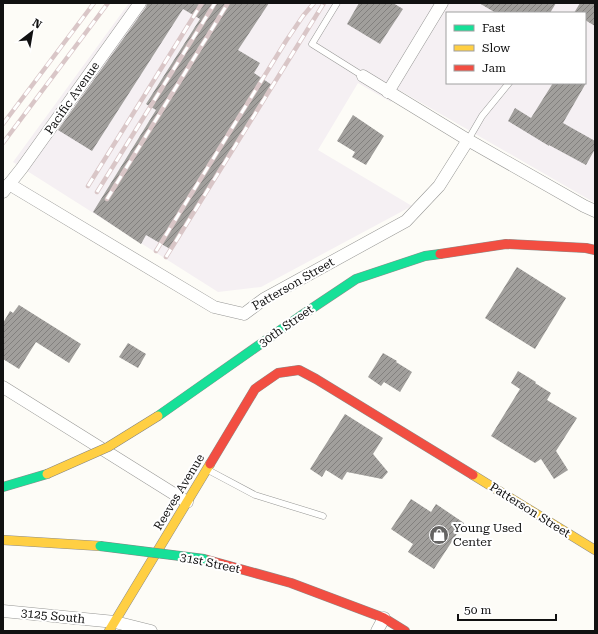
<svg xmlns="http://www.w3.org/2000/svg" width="598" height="634" viewBox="0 0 598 634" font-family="'Roboto Serif',serif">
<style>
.industrial{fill:#f5f0f3;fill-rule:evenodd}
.building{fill:url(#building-hatch)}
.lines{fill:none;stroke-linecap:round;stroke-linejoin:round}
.lane-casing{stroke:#979795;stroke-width:7}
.street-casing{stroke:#979795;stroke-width:13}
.fast-casing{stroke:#8e8d8b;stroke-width:10}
.slow-casing{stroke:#8e8d8b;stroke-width:10}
.jam-casing{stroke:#8e8d8b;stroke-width:10}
.lane{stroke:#fffffe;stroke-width:6}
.street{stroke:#fffffe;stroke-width:12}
.fast{stroke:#16e098;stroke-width:9}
.slow{stroke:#ffcf43;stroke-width:9}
.jam{stroke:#f24e42;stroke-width:9}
.rail-casing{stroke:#d9c6c7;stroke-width:4.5}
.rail{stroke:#fff;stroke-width:3;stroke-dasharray:9;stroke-linecap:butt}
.fast-bridge-casing{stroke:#858482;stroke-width:10;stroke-linecap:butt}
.slow-bridge-casing{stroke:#858482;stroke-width:10;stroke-linecap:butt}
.fast-bridge{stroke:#16e098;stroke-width:9}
.slow-bridge{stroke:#ffcf43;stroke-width:9}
.labels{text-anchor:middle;stroke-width:4;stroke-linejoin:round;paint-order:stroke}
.street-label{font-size:12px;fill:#111;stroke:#fff}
.poi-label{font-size:12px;fill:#111;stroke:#fff;text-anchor:start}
</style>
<defs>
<pattern id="building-hatch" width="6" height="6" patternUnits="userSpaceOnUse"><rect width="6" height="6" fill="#a19f9c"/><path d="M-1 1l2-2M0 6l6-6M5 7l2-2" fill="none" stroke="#82807e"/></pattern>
</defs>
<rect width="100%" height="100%" fill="#fdfcf7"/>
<path class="industrial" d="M129,3h466v200l-196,-113 -8,12 -33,-19 -40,67 94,56 -151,81 -43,5 -205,-130zM447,13h138v70h-138z"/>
<g class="building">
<path d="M147,3h122l-31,47 22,13 -6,10 18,12 -102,164 -24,-14 -5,9 -48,-32 63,-102 -10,-6 54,-85 -17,-10 -91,142 -34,-21 88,-123z"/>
<path d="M359,3h34l10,6 -23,35 -33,-20z"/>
<path d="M479,3h77l-6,10h-54z"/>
<path d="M580,3h15v23l-10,-6v-7h-11z"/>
<path d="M553,83h33l-23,40 32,18v8l-9,16 -37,-20v1l-41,-25 7,-13 16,10z"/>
<path d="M353,115l31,21 -18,29 -14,-8 3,-5 -18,-11z"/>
<path d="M517,267l49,31 -31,51 -50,-31z"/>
<path d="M19,305l62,39 -12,19 -33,-21 -17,27 -16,-10v-36l7,-12 3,2z"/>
<path d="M128,343l18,11 -8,14 -19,-11z"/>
<path d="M383,353l14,8 -1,1 16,10 -12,20 -16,-10 -3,4 -13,-9z"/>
<path d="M518,371l18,11 -1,1 16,10 -4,7 30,18 -21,33 12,19 -14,9 -13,-20 -6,4 -44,-27 29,-47 -9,-6z"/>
<path d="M345,414l38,24 -10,16 15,18 -6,7 -35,-7 -5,8 -16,-10 -4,7 -12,-8z"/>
<path d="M411,499l20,13 5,-8 28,19 -30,46 -26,-17 5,-8 -22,-15z"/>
</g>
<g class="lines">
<defs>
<g id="lane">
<path d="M337,3l-25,41 51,32"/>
<path d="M468,140l14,-24 27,-33"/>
<path d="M208,470l47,25 68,21"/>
</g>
<g id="street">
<path d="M363,76l105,64 116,66 11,5"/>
<path d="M388,92l54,-89"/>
<path d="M9,184l205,123 30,7 20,-15 142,-78 33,-35 29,-46"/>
<path d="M3,192l19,-24 118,-165"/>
<path d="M3,387l184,115"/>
<path d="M3,611l112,11 36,9"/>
<path d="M377,631l7,-13"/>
</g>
<g id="fast">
<path d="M158,416l141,-99 57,-38 69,-23 15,-2"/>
<path d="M3,487l44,-13"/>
</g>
<g id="slow">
<path d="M473,475l122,75"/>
<path d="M3,540l97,6"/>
<path d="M109,631l101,-167"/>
</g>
<g id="jam">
<path d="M440,254l66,-10 80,4 9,2"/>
<path d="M210,464l45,-75 23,-16 21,-3 17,9 157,96"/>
<path d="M204,559l87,24 93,35 21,13"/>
</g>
</defs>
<use href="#lane" class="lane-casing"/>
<use href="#street" class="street-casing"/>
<use href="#fast" class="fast-casing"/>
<use href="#slow" class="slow-casing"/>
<use href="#jam" class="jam-casing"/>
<use href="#lane" class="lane"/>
<use href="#street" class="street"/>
<use href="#fast" class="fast"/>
<use href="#slow" class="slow"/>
<use href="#jam" class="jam"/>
<defs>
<g id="rail">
<path d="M3,124l91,-121"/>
<path d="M3,143l105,-140"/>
<path d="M88,186l114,-183"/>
<path d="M97,192l118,-189"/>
<path d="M107,199l121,-196"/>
<path d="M156,251l130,-210 17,-25 11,-13"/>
<path d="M166,257l158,-254"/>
</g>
</defs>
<use href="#rail" class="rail-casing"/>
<use href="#rail" class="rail"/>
<defs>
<path id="fast-bridge" d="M100,546l104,13"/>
<path id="slow-bridge" d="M47,474l61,-27 50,-31"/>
</defs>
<use href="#fast-bridge" class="fast-bridge-casing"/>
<use href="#slow-bridge" class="slow-bridge-casing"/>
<use href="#fast-bridge" class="fast-bridge"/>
<use href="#slow-bridge" class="slow-bridge"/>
</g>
<defs>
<symbol id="shop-disc" viewBox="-11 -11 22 22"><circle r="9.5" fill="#646362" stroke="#fff"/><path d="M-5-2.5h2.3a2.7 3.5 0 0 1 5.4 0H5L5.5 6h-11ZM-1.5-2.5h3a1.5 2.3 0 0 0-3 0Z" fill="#fff"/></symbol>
</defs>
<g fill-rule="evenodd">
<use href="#shop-disc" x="428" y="524" width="22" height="22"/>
</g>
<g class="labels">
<g class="street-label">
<text transform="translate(72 98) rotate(-55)" y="4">Pacific Avenue</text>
<text transform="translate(293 284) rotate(-30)" y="4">Patterson Street</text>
<text transform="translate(286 326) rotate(-35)" y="4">30th Street</text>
<text transform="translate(179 492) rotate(-59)" y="4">Reeves Avenue</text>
<text transform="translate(530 510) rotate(32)" y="4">Patterson Street</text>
<text transform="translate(210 563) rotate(12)" y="4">31st Street</text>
<text transform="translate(53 616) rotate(6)" y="4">3125 South</text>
</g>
<g class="poi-label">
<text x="453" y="532">Young Used<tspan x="453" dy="14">Center</tspan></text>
</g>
</g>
<rect width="598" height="634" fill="none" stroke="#111111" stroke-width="8"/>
<rect x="446" y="12" width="140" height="72" fill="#ffffff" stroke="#a0a0a0"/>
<rect x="454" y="25" width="20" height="6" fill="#16e098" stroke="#a0a0a0"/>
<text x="482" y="32" font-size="12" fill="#111111">Fast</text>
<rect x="454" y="45" width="20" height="6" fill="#ffcf43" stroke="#a0a0a0"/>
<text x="482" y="52" font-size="12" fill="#111111">Slow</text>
<rect x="454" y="65" width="20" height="6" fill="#f24e42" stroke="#a0a0a0"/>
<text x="482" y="72" font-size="12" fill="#111111">Jam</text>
<g transform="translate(32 32) rotate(31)" stroke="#ffffff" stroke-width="3" paint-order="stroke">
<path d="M0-3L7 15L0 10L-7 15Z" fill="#111111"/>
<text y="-6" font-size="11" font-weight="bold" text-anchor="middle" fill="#111111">N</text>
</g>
<path d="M458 614v6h98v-6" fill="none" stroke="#111111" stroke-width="2"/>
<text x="464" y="614" font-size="12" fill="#111111" stroke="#ffffff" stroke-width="3" paint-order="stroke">50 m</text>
</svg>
